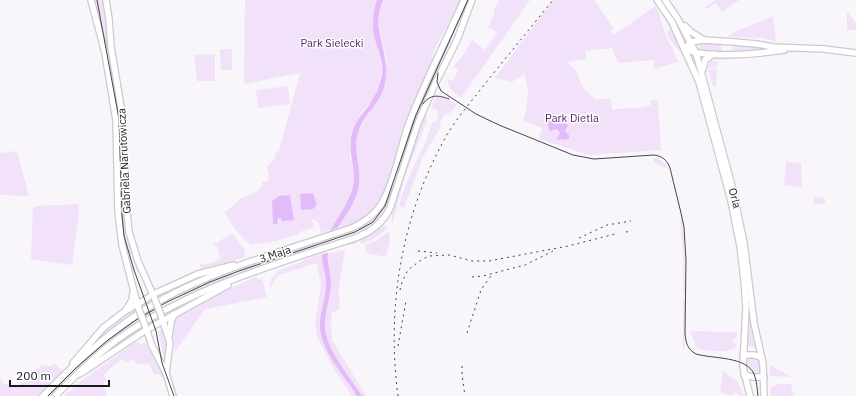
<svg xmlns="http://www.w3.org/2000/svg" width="856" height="396" viewBox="0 0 856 396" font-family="'IBM Plex Sans',sans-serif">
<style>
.green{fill:#f1e2f9}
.water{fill:#e4bbfa}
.pier{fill:#f9f6fb}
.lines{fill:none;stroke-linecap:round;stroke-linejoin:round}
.secondary-casing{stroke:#cccace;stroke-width:8}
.secondary{stroke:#fff;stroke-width:5.5}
.tram{stroke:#474647;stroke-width:1}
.rail{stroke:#474647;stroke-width:1;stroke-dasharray:2 4;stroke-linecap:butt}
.secondary-bridge-casing{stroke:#cccace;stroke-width:8;stroke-linecap:butt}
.secondary-bridge{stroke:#fff;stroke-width:5.5}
.labels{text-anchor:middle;stroke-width:3;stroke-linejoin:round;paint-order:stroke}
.park-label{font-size:11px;fill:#58266e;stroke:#fff}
.street-label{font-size:11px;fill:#1a191a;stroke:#fff}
</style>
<rect width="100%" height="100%" fill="#f9f6fb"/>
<g class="green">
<path d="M93,0h10l18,118 3,78 16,75 -3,1 -6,-18 -2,1 5,18 -2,1 -6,-20 -5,-33 -2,-86z"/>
<path d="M245,0h132l-4,24 9,44 -5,24 -4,7 -12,14 -11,30v13l5,20 -3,15 -4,11 -18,28 -9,3 -2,-10 -6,-4 -1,2 2,7 -15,4v2l-23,7 -25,4c-10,-7 -21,-22 -27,-33l3,-1 14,-13 14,-5 7,-7v-4l7,-2 -1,-8 -1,-3 1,-4 6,-5 2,-8 3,-1 21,-78 -56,11z"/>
<path d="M383,0h79c-10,20 -23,36 -30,57l1,3 -30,75 -15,49 -7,17 -13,16 -21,11 -4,-2 -6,2 16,-25 5,-13 1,-16 -4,-21 3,-21 10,-18 13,-18 6,-34 -8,-33v-12z"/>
<path d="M499,0h31l-69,98 -11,-9 -3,-10 6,2 5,-11 -5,-3 10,-12 9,-15 13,10 12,-18 -9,-5 7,-15 -2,-1z"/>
<path d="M553,0h41l20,29 -3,3 3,3 41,-29c6,8 6,18 10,27 4,10 10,19 13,29l-24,7v-9l-35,3 -5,-8 -2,-7 -27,3 1,8 -18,3 1,2c10,6 9,17 16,26 3,3 7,6 10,9h16l1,10 26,-1 13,-3 -1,-4 8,-1 3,50 -72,5 -50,-16 3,-11 -19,-7c4,-15 8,-31 1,-47l-12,8 -17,-4z"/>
<path d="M715,0h24l-17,12 -6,-9 -9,6 -2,-2z"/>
<path d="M661,11l6,8 18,38h-1l-13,-16 -4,-7 3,-5z"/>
<path d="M847,11l9,12v7h-9z"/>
<path d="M773,16l3,26 -13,-4 -35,-1 2,-3z"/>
<path d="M447,39l7,3 -9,18 -6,-4z"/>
<path d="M697,42l23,2 2,4 -2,4 -19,-1z"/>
<path d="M734,45l37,3v2l-36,2 -3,-3z"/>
<path d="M220,49h12v21h-11z"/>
<path d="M801,51l-1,1 -82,8 -7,-1 -2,2 -2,-1 3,-3z"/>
<path d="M215,54v27h-18l-3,-26z"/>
<path d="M440,61l3,2 -26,55 -2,-3 22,-53z"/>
<path d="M710,61h8l-1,7h-9z"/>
<path d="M708,69h9l-1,17h-3z"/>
<path d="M288,86l2,18 -32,4 -2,-18z"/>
<path d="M436,97l7,1 14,6 -7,9 -6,2 -3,5 -1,8 -17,29 -19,51 -5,-2c5,-21 16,-41 25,-61 4,-8 6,-17 9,-24l3,1 3,-8 -2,-1 1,-3 -7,-2z"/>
<path d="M424,113l2,1 1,7 -24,59h-1z"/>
<path d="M413,120l3,4 -29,87 -12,14 -21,11v-2l5,-1 -1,-3 -5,2 -1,-2 25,-17z"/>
<path d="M17,151l12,45 -29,-1v-42z"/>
<path d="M653,158c7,0 12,4 15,11l-15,-7z"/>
<path d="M786,162l15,1 1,24 -18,-2z"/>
<path d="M403,184l-11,42c-1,-11 2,-36 11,-42z"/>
<path d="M814,197l11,1v6h-11z"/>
<path d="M79,204v8l-7,53 -41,-6 2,-51 3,-2z"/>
<path d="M680,217c6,8 5,62 5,76l-2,2v-39z"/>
<path d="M381,225l4,1 3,2 -14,11 -13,5 -2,-4 -3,1 1,3 -10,1 -1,-2z"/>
<path d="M389,231l1,9 -4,17 -19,-4 -3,-8 12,-4z"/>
<path d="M231,234h2l12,16 -1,8 -43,11 -1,-5 3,-1 1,2 10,-3 6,-4 -3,-12h-3v-2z"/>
<path d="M315,242l2,6 -57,19 -2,-5 -4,1z"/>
<path d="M345,250l-7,43 2,2 -1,15 -7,2 -1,14 1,14 34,56h-14l-20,-30 -14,-27 -3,-15 6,-38 -4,-23 -40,13 -7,13v-6l2,-6 6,-6 37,-15z"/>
<path d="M252,264v1l4,-1 2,4 -16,6 -2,-6z"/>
<path d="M230,267l-71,32 -2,-4 38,-17z"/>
<path d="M230,271l2,2 2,4 -49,20 -2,-6z"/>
<path d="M255,277l5,3 2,-2 5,19 -62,12 -30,43 -2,-21 3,-13 36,-21z"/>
<path d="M219,287l-51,28 -3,1 -1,-4z"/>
<path d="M683,298l2,3v41h-1l1,4 -2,5z"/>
<path d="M748,304h1l9,45 -12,-4z"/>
<path d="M155,305l2,7 -12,7 -92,77h-7l29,-29 52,-44z"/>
<path d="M135,308l1,5 -61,49c18,-21 35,-41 60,-54z"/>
<path d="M141,326l1,4 -56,38 19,-16z"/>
<path d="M163,328l5,19 -3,17 -7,-33z"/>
<path d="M690,331l47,1v6l-4,1v4h4c-2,13 -28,7 -38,6l-3,-2z"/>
<path d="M136,342l6,2 2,-2 2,2 18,33h-3l-2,-3 -5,1 -5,-12 -11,2 -6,-6 -6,4 -3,-4 -7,4 -12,12 3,7 -5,1 5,13h-43l13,-12z"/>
<path d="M753,357l6,3 2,10 -2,3 -4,2 -3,-6 -7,-6 2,-3z"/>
<path d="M55,364l7,7 -24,25h-38v-18l4,6 14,2 24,-21 7,1z"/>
<path d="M770,365l20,11v1l-20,-1z"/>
<path d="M723,371l14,10 7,15h-5v-2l-5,-1 -1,3 -13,-4z"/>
<path d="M777,384h14l2,10 3,2h-26l1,-9z"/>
</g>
<g class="water">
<path d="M377,0h6c-3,9 -6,20 -4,30 3,18 10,34 6,53 -3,20 -22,31 -27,50 -6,20 5,37 0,57 -4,18 -20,33 -27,51 -7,16 -1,25 0,41 0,13 -5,26 -6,39 -3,24 24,55 37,75h-5c-12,-20 -36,-45 -37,-69 -1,-15 7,-30 6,-45 -1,-18 -8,-22 -1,-41 7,-18 22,-33 27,-51 7,-21 -7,-36 1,-60 5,-14 14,-20 21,-33 4,-6 6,-15 8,-23 2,-12 -5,-26 -8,-38 -2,-11 -1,-26 3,-36z"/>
<path d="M553,118l5,3 4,-3 3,1 3,6 -3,6 4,4v3l-3,2 -5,-1 -3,1 -2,-1 4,-5 -1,-3 -3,-2 -5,2 -2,-1 -1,-8z"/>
<path d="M313,193l4,13 -1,-1 -3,4 -12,1 -1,-16z"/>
<path d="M290,195l4,25 -12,1 -1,-3h-3l-1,6h-4l-1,-23 7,-5z"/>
</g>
<path class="pier" d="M340,227l-7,14 -3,11 -11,3 8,-23z"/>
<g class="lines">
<defs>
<g id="secondary">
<path d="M91,0l14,53 11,67 2,92 4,33 16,62"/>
<path d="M106,0l3,19 2,28 12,72 3,84 3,29 9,29 16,36"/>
<path d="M657,0l15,22 27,60 32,119 9,45 4,34 2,27 -3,60 7,29"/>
<path d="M665,0l13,19 18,34 36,133 12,57 10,80 9,41 1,32"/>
<path d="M685,26l6,6 13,8"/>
<path d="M685,49l6,-7 13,-2 30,2 23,2 16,3 51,2 32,4"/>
<path d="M685,49c22,10 73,5 99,1"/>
<path d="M703,69l2,-9 8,-6"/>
<path d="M126,310l6,-10 1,-7"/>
<path d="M162,318l8,25 -4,30"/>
<path d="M146,328l6,18 14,27 7,23"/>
<path d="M169,336l2,-14 3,-8"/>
<path d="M743,355h12l7,3"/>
<path d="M73,363l30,-35 21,-16 32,-19 42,-19 36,-9"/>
<path d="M80,374l66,-44 82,-45"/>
<path d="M744,375l9,2h11"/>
<path d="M43,396c36,-37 73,-71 118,-96 60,-33 128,-50 193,-73 10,-5 19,-11 26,-21 14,-21 20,-58 29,-83 16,-42 37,-82 55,-123"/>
<path d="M55,396c20,-20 40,-40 63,-57 71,-51 156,-74 237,-101 16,-6 28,-15 35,-30l28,-85 17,-39 22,-44 15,-40"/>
</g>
</defs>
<use href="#secondary" class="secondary-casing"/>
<use href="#secondary" class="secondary"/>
<g class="tram">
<path d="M97,0l22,119 3,96 2,21 10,34 22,61 6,32 12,33"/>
<path d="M438,73l-1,9 4,9 35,23 23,11 74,30 21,4 60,-4c8,1 13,5 16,13l11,45 3,14 2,33 -1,73c1,10 2,16 11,21 17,5 50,2 58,20 3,7 3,15 4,22"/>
<path d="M423,104c7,-10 15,-9 26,-5"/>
<path d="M48,396l29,-29 31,-27 28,-20 31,-18 43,-20 29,-11 116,-39 18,-10 12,-16 31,-91 52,-115"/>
</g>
<g class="rail">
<path d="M626,232l6,-1"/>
<path d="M579,238l28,-13 24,-4"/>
<path d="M418,251l19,2"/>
<path d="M472,277l11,-1 42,-11 28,-14"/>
<path d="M400,290l2,-8 6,-12 13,-10 8,-4 20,-1 23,6h17l79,-15 47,-12"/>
<path d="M467,333l14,-43 11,-16"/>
<path d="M398,346l8,-45"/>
<path d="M462,366v8l3,22"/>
<path d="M398,396c-12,-91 4,-183 50,-263 12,-19 27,-36 40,-53 22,-27 43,-53 65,-80"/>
</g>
<defs>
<g id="secondary-bridge">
<path d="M154,297l8,21"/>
<path d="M138,307l8,21"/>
</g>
</defs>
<use href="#secondary-bridge" class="secondary-bridge-casing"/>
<use href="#secondary-bridge" class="secondary-bridge"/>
</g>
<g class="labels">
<g class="park-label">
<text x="332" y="47">Park Sielecki</text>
<text x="572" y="122">Park Dietla</text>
</g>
<g class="street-label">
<text transform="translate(124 161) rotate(-93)" y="4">Gabriela Narutowicza</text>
<text transform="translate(735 198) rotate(76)" y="4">Orla</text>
<text transform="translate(275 254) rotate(-19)" y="4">3 Maja</text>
</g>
</g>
<path d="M10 380v6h99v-6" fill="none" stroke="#1a191a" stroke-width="2"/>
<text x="16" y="380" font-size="12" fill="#1a191a" stroke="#ffffff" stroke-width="3" paint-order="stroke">200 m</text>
</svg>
